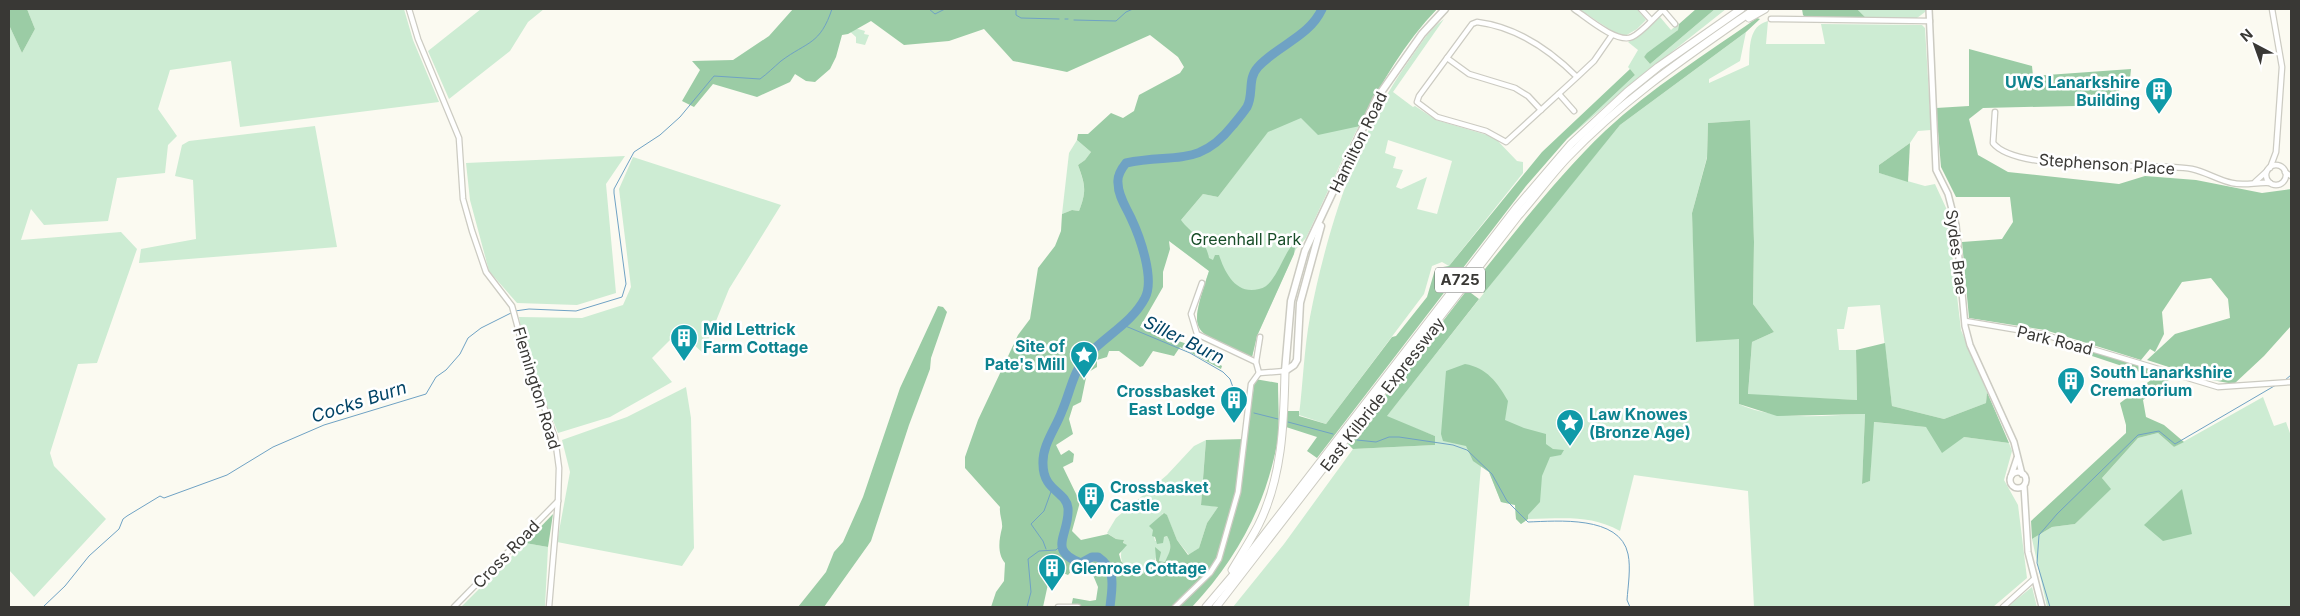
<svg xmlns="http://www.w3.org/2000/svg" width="2300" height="616" viewBox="0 0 2300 616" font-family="Inter,sans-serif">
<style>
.green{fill:#cdecd3;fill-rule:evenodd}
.forest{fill:#9bcca5}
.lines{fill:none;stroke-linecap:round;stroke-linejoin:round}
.stream{stroke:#6fa2c4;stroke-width:1}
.river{stroke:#6fa2c4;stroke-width:9}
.minor-casing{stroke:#cccbc2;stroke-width:7}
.tertiary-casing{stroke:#cccbc2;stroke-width:8}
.secondary-casing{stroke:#cccbc2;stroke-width:9}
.trunk-casing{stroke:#cccbc2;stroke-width:9}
.minor{stroke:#fff;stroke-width:4.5}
.tertiary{stroke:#fff;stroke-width:5}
.secondary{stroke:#fff;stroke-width:6}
.trunk{stroke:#fff;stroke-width:7}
.labels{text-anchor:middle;stroke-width:5;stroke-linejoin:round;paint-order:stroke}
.shield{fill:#fff;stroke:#747472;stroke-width:1}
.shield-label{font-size:15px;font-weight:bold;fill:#393835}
.culture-label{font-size:16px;font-weight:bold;fill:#0d838f;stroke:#fff;text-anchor:start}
.street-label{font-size:16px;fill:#393835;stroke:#fff}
.park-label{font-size:16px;fill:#184e29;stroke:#fff}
.water-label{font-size:18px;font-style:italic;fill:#004365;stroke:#fff}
</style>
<rect width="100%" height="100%" fill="#fbfaf1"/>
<g class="green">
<path d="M27,9h377l9,31 26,62 -199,25 -9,-66 -61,9 -12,39 19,27 -9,9 -3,28 -48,5 -9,43 -64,4 -13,-16 -10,31 100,-8 16,17 -40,114 -19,1 -28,89 4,13 52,53 -72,78 -25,-27v-545l13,28 13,-24z"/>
<path d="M481,9h63l-16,13 -18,29 -61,48 -21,-48z"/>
<path d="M1361,9h76c-61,64 -93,150 -131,229l-10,11 -39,87 -5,21c-60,-28 -65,-19 -43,-86l-42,-32 3,-6 33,-39 15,3z"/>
<path d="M1579,9h58l9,11 -9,9 -12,7 -10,-3z"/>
<path d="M1715,9h11l-101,80 -58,50 68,-64 -7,-8 10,-17 -10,-8 10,-5 22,-20 11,13 8,-7 -1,7 -34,27 6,7z"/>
<path d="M1857,9h68v3l-8,6 -50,1z"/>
<path d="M1444,19l-51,73 20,15 2,-1 21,14 58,17 23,24 6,1v11l-74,93 -7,-4 -10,4 -8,28 -98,130 -27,-9c4,-32 5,-66 11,-98 16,-84 48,-185 98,-255 11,-15 20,-32 36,-43zM1388,140l64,21 -15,53 -20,-5 10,-32 -26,12 -5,-2 7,-17 -10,-2 3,-11 -11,-4z"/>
<path d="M1768,21l-2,23h59l-4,-20 101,1 3,3 6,102 -13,1 -8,12 -31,22v8l46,13 10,-2 12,26 14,120 26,62 -1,11 -42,16 -52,-13 -12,-101 -32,2 -4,22h-7l2,21h17l1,50 -109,-5 4,-53 22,-10 -21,-28 1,-62 -5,-122 -41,3 -1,34 -15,56 5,129 42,-4v66c39,18 85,11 126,10l-3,70 8,-3 3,-59 53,5 38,10 45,6 3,8 -8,29 14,25 9,73 -34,29h-239l-6,-116 -114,-16 -14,56c-31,-17 -58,-12 -92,-12l-7,5 -5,-5 -1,-14 -14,-3 -12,-30 -8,-6 -12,141h-236l51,-63 69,-95 82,-4v-9l-49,-19 143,-181 91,-111 126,-93 -6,29 -31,18v4l40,-18c1,-17 -1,-39 19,-44z"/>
<path d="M845,25l20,6 -1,3 5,1 -4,10 -9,-2v-6l-10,-9z"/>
<path d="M315,126l22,121 -198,16 2,-14 55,-10 -3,-59 -18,-4 7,-31 7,-4z"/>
<path d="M1077,140l14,12 -6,8 -7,5c7,20 9,26 1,46l-7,-1 -10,4 7,-61z"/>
<path d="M625,156l-19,28 10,109 -39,12 -60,-2 -28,-32 -19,-71 -4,-37z"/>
<path d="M633,157l148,48 -52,84 -26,64 -24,-22 -27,27 20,24 -62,35 -52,16 -34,-87 -5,-29 63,1 41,-13 8,-18 -12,-98z"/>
<path d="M686,387l5,31 3,130 -12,18 -125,-24 13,-70 -8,-32 65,-23z"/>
<path d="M2263,397l11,29 12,-4 5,14v171h-244l-15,-68 20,-12 23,-3 35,-35 -8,-11 36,-40 20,-5 16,14z"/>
<path d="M1206,440l-5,64 17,3 -11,16 -8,25 -10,7 -12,-15 -10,-24 -4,-3 -10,17 2,11 12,-5c6,11 4,15 -2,26l-6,-1 1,-5 -3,-2 -2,7 2,9 -23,6c-15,-13 -15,-18 -10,-36l-8,-1 -9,-6 9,-15 51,-43 27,-29z"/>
<path d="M525,543l23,4 -3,60h-84z"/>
<path d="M2032,587l5,20h-30z"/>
</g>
<g class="forest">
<path d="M9,9h18l8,20 -13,24 -13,-28z"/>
<path d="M793,9h644c-32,33 -57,75 -77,117l-42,9 -17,-17 -33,14 -50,65 -15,-3 -22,26c10,14 25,19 28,38l4,2 2,-5h4c6,18 17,40 40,34 5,-1 9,-4 12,-8 10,-13 14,-29 25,-41l-2,14 -37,82 -5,21c-60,-28 -65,-19 -43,-86l-40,-30 1,8 -7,23v15l-23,40c26,12 54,16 78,31l-3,3 7,5 -1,3 -41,-22 -6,9 -21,-5 -10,15 -3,1 -21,-16h-10l-2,6 -10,3v7l-10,6 -6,29 -8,4 -4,13 4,15 -17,11 5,10 8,-5 5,4 -1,8 -10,5 17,35 -8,29 9,9 27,-6 8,5 8,1 -1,3 4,2 -8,9 2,7 13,15 6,-5 3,3 5,-6 5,-1 4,3 -2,-23 6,5 -2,9 6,1c5,-11 8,-15 2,-26l-3,1 -1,6 -6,1 -2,-7 -3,-1 1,-6 -4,-4 15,-13 3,2 10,25 11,15 11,-7 8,-25 11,-16 -17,-2 5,-65 40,-1 9,-60 23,4c0,19 2,41 -1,61 -12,63 -41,116 -85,163h-121l2,-9 17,3 6,-1 2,-13 -5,-12 -19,-7 -6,7 -5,-2 -2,3 -11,-1 -7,32h-52l5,-15 8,-11 1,-18c-8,-10 -6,-23 -3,-35 1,-6 -3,-14 -2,-21l-35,-39v-11l13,-37 40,-85 12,-16 8,-51 17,-22 6,-15 1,-17 10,-4 7,1c8,-20 6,-27 -1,-46l7,-5 6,-8 -14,-12 1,-6h10l23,-21 12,5 11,-7 5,-16 41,-22 4,-6 -6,-10 -28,-22 -83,37 -54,-11 -29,-32 -35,12 -45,4 -33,-24 -23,13 -6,1 -6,22 -6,12 -15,13 -9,-1 -11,-7 -5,8 -33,15 -44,-13 -19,23 -12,-6 18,-31 -8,-9 41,-1 36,-24z"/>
<path d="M1696,9h19l-65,55 -6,-7 3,-4 31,-23 1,-6z"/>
<path d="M1802,9h55l10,10 -61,-1 -3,-3z"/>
<path d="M1757,18l3,1 -14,13 -126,93 -136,168 -11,-9c42,-52 83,-106 132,-153 46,-43 101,-77 152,-113z"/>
<path d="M1969,49l63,17 1,10 98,-7 -1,10 -10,1 -2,25 -135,3 -14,11 9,36 30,17 111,12 26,-8 51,4 66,13 29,-4v137l-27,30 -30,28 -28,-5 -59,-19 28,-26 55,-16 -2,-19 -17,-21 -29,4 -20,30 2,22 -9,18 -5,-3 -9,11 -96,-30 -76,-12 -7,-76 40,-3 11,-17 -3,-25h-54l-15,-30 -5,-59 33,-2z"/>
<path d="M1630,69l5,6 -68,64 -41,47 -209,272 -10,-7 10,-14 -31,-10 1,-16h12v5l27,8 66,-87 4,-1 31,-39 7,-24 3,-5 12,-2 93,-114z"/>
<path d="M1750,120l4,122 -1,62 21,28 -22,10 -4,52 109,6 -1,-50 29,-7 7,63 52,13 42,-16 1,-11 22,51 -45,-6 -22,16 -16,-26 -52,-5 -4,59 -8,3 3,-70 -88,2 -38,-12v-65l-43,3 -4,-129 15,-55 1,-35z"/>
<path d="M1910,143l-2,39 -29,-9v-8z"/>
<path d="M1467,290l12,9 -92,117 48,20v9l-82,4 -5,-5z"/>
<path d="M938,306l5,1 4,5 -16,46 -1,11 -21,56 -38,116 -47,66h-26l28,-35 8,-20 9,-10 20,-45 37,-109z"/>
<path d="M2075,345l88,27 7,7 -27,21 3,17 18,8 20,17 -10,5 -16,-14 -20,5 -36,40 9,11 -36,35 -23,3 -20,12 -1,-18 95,-88v-8l-6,-22 35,-26 -81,-27z"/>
<path d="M1465,364c22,4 32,18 43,37l-3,19 19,8 22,6v10l7,5 11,1 -3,5 -11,2 -8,19 -2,26 -12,13v4l-7,5 -5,-5 -1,-14 -14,-3 -12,-30 -16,-11 -7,-15 -23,-5 -2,-7 5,-63z"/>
<path d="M2182,489l10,45 -29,7 -19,-16z"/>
<path d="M553,514l-5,33 -23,-4z"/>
</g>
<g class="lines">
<g class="stream">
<path d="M929,9l6,5 10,-5"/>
<path d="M1016,9v6l5,3 38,1"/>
<path d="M1065,19h3"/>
<path d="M1074,20l42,1 10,-9 7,-3"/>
<path d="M515,311l14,-2 47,2 46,-14 4,-13 -12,-91v-4l20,-37 26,-17 20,-18 34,-41 46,3c7,-5 14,-12 21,-18 27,-20 39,-16 51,-52"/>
<path d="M1123,325l67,28 33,19 7,7 10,28 3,3"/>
<path d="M2284,381l7,-6"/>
<path d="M1254,413l24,6"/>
<path d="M1288,422l45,12"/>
<path d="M1357,440l19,2 13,-5h10l54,8 14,5 25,24 15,27 21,21c29,-1 92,-7 100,32 3,14 0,32 -1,46l3,7"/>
<path d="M1046,549l-3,-8 -12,-17 13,-13 8,-22"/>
<path d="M43,607l22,-21 24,-30 30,-27 4,-10 4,-3 33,-20 4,2 63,-23 46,-28 51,-22 102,-31 10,-17 10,-7 14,-16 8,-16 13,-10 30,-15"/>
<path d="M1027,607l4,-15 -3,-33 11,-8 17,-1 4,-4"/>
<path d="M2050,607l-13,-44 2,-28 18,-21 81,-79 21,-4 16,13 101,-59"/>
</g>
<path class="river" d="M1110,607c2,-20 7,-37 -12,-50h-6l-11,6c-35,-13 -11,-28 -13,-55 -2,-17 -25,-17 -25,-44 -1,-19 13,-36 19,-53 8,-18 11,-40 25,-55 18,-20 45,-33 58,-58 10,-19 -5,-61 -14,-80 -5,-11 -13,-22 -13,-35 -1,-7 4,-15 8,-20 48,-10 73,5 107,-38 5,-6 10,-12 14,-18 7,-13 0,-28 11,-40 20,-22 51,-30 64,-58"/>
<defs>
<g id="minor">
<path d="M409,9l9,30 41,99 4,61 9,32 14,41 26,34 11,41 32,91 4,30 -1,33 -9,106"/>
<path d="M1574,9c12,8 43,35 58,28 11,-5 22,-20 32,-28"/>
<path d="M1641,9l10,11"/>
<path d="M1663,10l12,14"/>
<path d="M1771,19l159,2"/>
<path d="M1447,58l22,16 46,14 13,8 13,14"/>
<path d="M1577,77l-71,65 -20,-11 -49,-14 -20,-15 2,-6 53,-72 5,-2c40,5 72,27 100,55l17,-16 18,-26"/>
<path d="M1559,94l15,17"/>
<path d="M1995,112l-2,31c24,31 159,19 199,26 14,3 26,11 40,14 12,3 25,-1 38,0"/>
<circle cx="2276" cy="175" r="10"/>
<path d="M2270,168l6,-16 6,-85 -10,-58"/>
<path d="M2285,172l6,4"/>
<path d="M2255,182l12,-11"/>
<path d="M1202,283l-11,31 6,20 59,28"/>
<path d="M1965,321l77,13 176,53 73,-5"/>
<path d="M1259,373l-3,-11 4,-25"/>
<path d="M1259,373l26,-2"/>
<path d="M454,607l104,-106"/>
<path d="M1058,607h20"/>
<path d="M1175,607l35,-34 9,-14 19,-67 13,-108 8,-11"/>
<path d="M2003,607l31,-28"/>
</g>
<g id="tertiary">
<path d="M1929,9l7,161 12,24 8,31 9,101 5,19 44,97 8,32"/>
<circle cx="2018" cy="480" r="8"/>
<path d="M2011,476l6,-18"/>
<path d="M2024,486l4,66 14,55"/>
</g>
<g id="secondary">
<path d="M1285,371l6,-70 14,-50 72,-153 45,-64 23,-25"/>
<path d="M1285,371l9,-6 3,-5 3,-57 21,-77"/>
</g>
<g id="trunk">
<path d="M1749,18l16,-9"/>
<path d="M1232,570c9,-15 18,-29 26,-44 24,-47 26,-102 27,-155"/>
<path d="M1206,607l28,-33 283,-367 54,-63 56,-52 31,-25 83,-58"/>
<path d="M1216,607l302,-391c17,-19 32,-40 49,-58 56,-59 122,-103 188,-149"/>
</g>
</defs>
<use href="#minor" class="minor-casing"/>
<use href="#tertiary" class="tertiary-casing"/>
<use href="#secondary" class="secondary-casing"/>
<use href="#trunk" class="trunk-casing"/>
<use href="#minor" class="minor"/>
<use href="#tertiary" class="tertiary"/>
<use href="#secondary" class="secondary"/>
<use href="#trunk" class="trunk"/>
</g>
<defs>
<symbol id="building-pin" viewBox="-11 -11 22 30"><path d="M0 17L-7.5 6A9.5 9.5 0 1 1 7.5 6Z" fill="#0f9aa8" stroke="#fff"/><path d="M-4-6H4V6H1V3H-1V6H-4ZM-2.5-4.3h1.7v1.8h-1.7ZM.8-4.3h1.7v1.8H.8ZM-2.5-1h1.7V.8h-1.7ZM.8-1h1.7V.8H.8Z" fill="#fff"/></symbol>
<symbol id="sight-pin" viewBox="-11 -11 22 30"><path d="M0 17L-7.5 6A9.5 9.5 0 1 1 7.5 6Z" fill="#0f9aa8" stroke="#fff"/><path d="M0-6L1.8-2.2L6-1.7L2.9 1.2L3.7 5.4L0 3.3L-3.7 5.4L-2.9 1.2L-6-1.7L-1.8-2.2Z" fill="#fff"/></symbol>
</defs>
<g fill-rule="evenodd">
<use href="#building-pin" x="2143" y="75" width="32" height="43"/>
<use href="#building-pin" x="668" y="322" width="32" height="43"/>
<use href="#sight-pin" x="1068" y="339" width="32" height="43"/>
<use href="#building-pin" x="2055" y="365" width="32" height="43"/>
<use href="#building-pin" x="1218" y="384" width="32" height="43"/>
<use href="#sight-pin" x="1554" y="407" width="32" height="43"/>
<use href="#building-pin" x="1075" y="480" width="32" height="43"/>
<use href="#building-pin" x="1036" y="552" width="32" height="43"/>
</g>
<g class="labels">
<rect class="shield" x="1435" y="267.5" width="50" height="25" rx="4"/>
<g class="shield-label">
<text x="1460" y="285">A725</text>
</g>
<g class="culture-label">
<text x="2140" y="88" text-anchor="end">UWS Lanarkshire<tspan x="2140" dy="18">Building</tspan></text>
<text x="703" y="335">Mid Lettrick<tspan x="703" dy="18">Farm Cottage</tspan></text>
<text x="1065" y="352" text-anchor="end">Site of<tspan x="1065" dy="18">Pate's Mill</tspan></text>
<text x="2090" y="378">South Lanarkshire<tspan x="2090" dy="18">Crematorium</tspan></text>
<text x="1215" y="397" text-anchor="end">Crossbasket<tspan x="1215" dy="18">East Lodge</tspan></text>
<text x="1589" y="420">Law Knowes<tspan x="1589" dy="18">(Bronze Age)</tspan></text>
<text x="1110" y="493">Crossbasket<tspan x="1110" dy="18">Castle</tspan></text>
<text x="1071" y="574">Glenrose Cottage</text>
</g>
<g class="street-label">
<text transform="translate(1358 142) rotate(-64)" y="6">Hamilton Road</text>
<text transform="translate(2107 164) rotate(4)" y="6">Stephenson Place</text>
<text transform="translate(1957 252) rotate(83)" y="6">Sydes Brae</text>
<text transform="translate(2055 340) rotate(14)" y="6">Park Road</text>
<text transform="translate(537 388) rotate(73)" y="6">Flemington Road</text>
<text transform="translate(1382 394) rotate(-52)" y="6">East Kilbride Expressway</text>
<text transform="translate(506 554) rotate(-46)" y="6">Cross Road</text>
</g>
<g class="park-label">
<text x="1246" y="245">Greenhall Park</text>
</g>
<g class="water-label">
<text transform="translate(1184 340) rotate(26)" y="6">Siller Burn</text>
<text transform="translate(359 402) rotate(-18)" y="6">Cocks Burn</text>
</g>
</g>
<rect width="2300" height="616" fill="none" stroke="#393835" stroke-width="20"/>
<g transform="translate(2255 45) rotate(319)" stroke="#ffffff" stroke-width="4" paint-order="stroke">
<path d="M0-4L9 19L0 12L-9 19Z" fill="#393835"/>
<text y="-8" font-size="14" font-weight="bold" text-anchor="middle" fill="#393835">N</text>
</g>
</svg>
